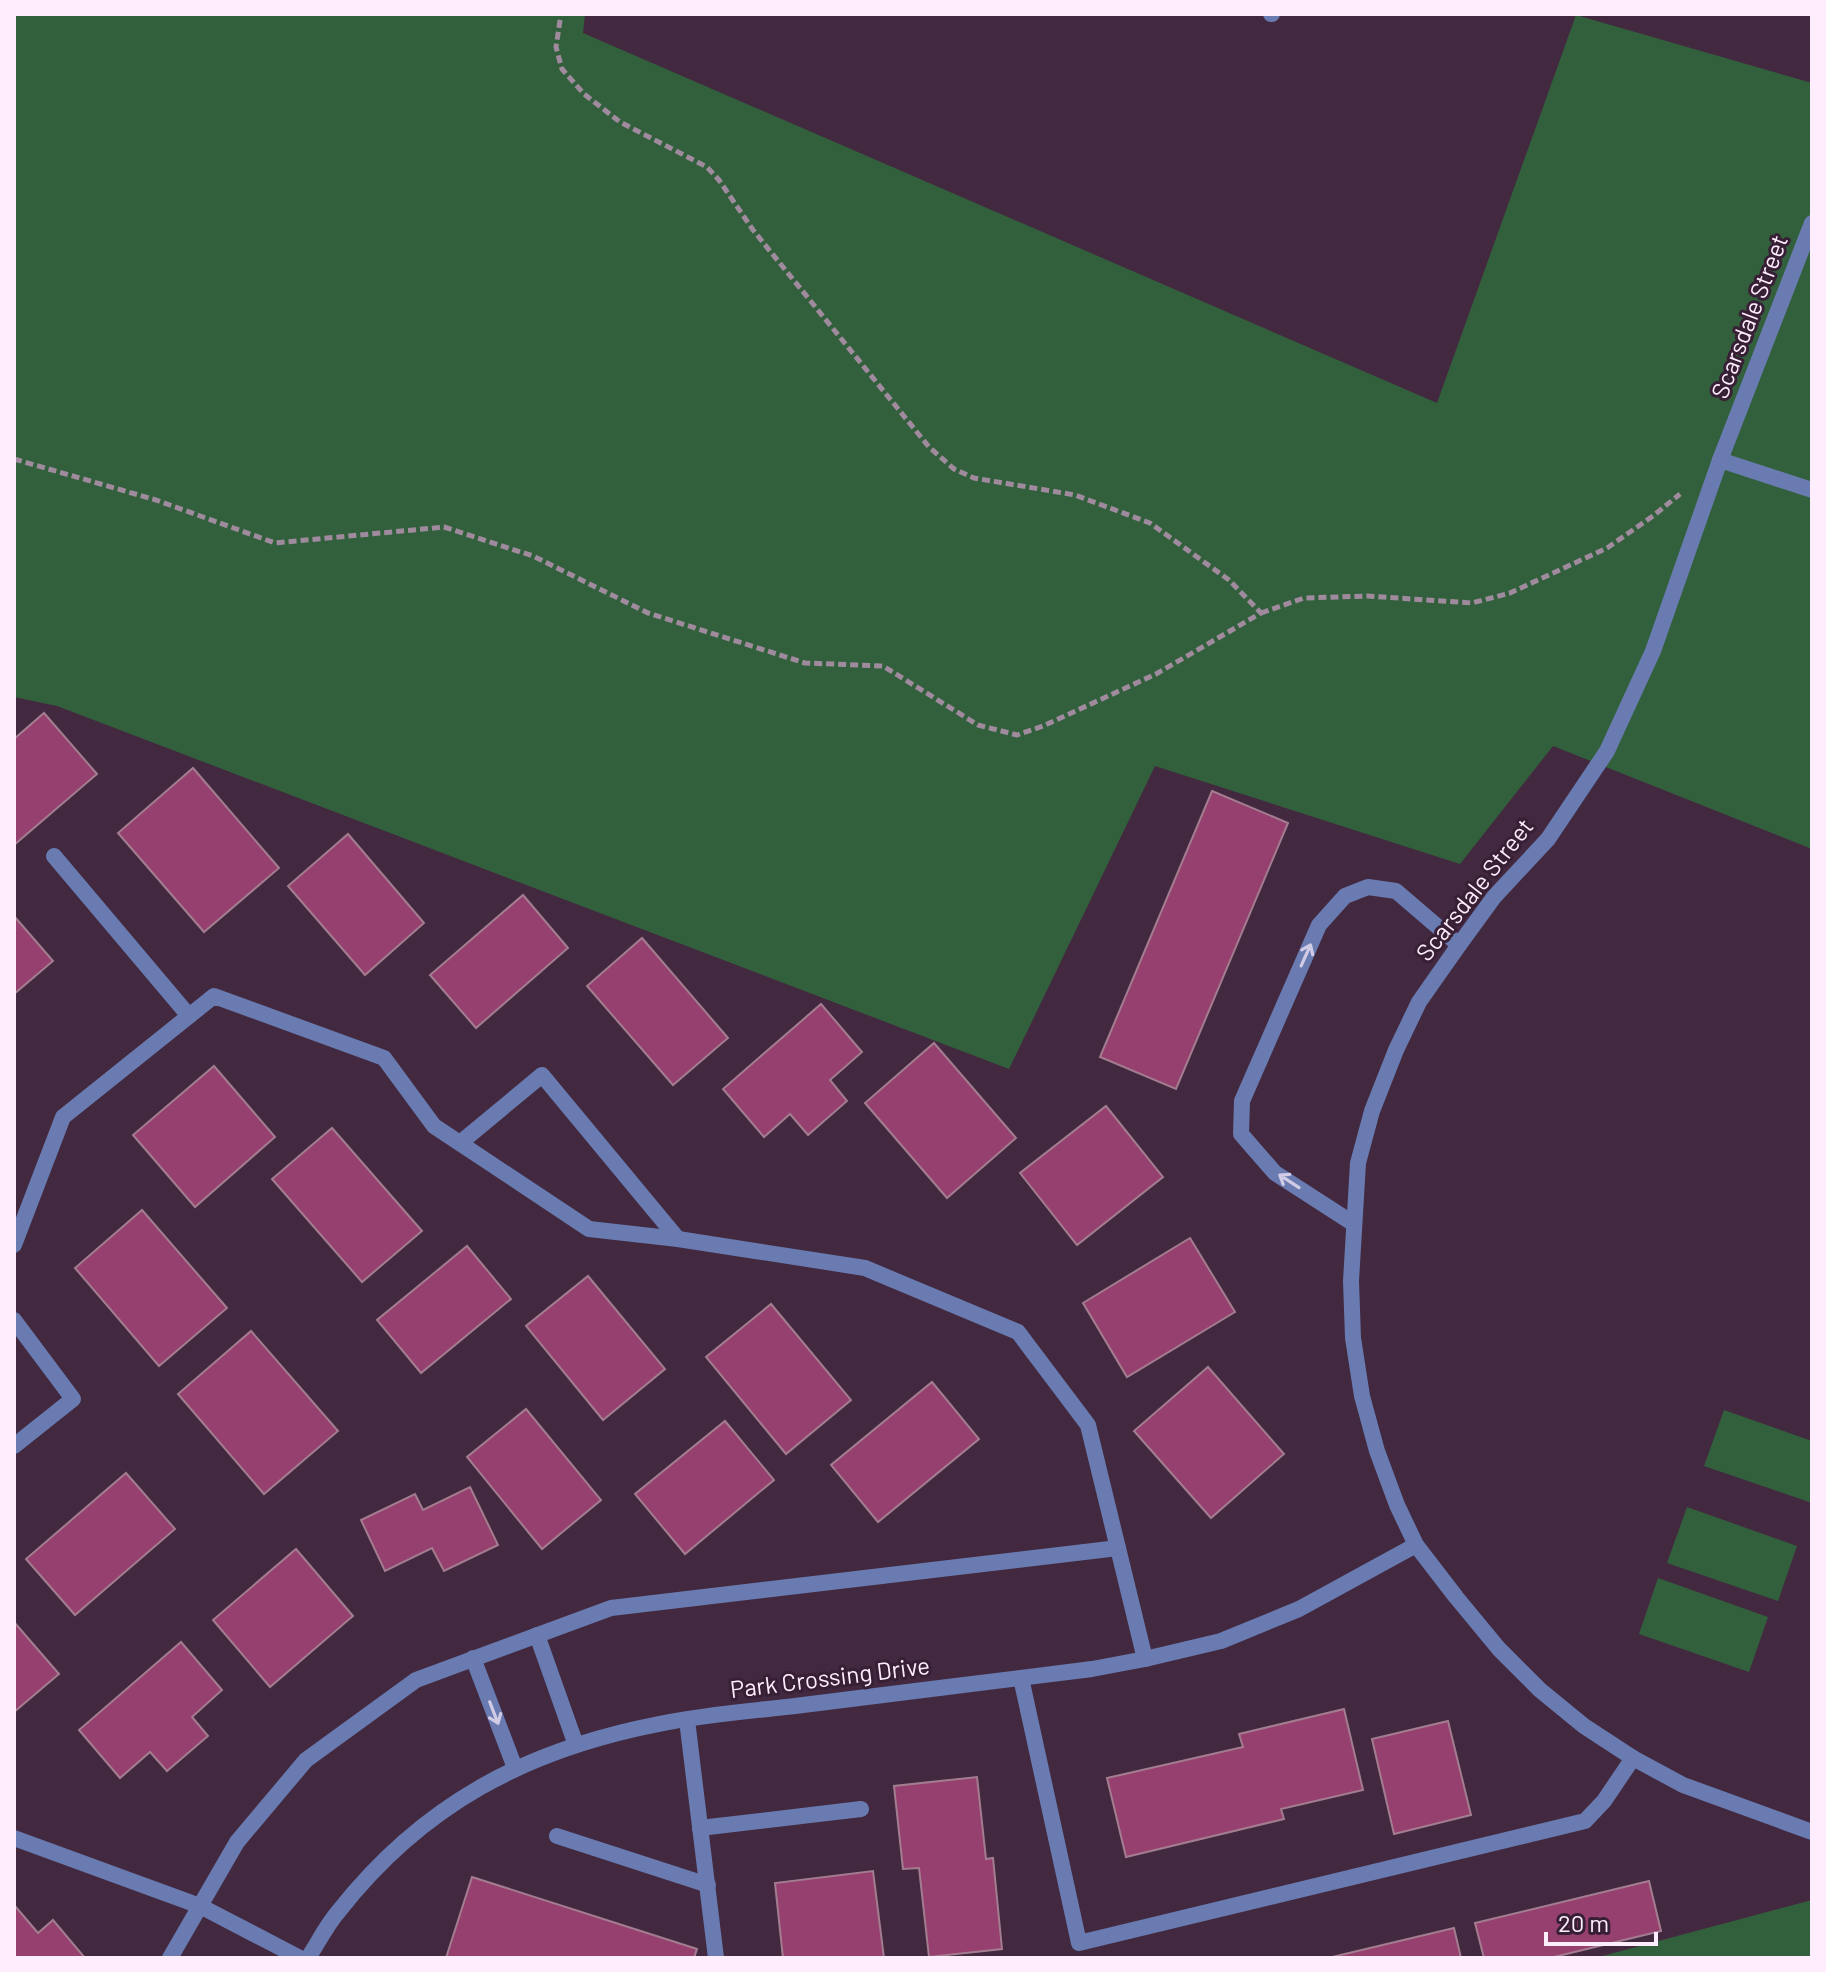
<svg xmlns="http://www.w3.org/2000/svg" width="1826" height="1972" viewBox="0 0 1826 1972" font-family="Barlow,sans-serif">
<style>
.green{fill:#33603c}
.building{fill:#96406f;stroke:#a37d8f;stroke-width:2}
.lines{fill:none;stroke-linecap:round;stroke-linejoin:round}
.path{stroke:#a08b9e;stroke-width:5;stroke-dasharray:8 4;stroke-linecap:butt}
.lane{stroke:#697bb0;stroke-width:16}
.street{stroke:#697bb0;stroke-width:16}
.oneway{stroke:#d1cbe5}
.labels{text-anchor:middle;stroke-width:6;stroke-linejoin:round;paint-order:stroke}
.street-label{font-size:24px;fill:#feedfc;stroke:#371f35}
</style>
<rect width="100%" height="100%" fill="#422940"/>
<g class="green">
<path d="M14,14h571l-2,19 854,370 139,-388 236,68v766l-259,-103 -93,118 -305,-98 -146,303 -952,-363 -43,-9z"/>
<path d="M1724,1410l88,31v62l-108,-37z"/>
<path d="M1687,1507l110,39 -19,55 -111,-38z"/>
<path d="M1658,1578l110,39 -19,55 -110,-38z"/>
<path d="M1812,1900v58h-217z"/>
</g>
<g class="building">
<path d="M44,713l53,61 -83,71v-106z"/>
<path d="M193,768l86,100 -75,64 -86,-99z"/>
<path d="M1212,791l76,32 -112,266 -76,-32z"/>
<path d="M348,834l76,89 -59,52 -77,-89z"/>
<path d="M523,895l45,53 -92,80 -46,-53z"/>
<path d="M14,916l39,45 -39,33z"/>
<path d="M642,938l86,100 -55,47 -86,-99z"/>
<path d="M821,1004l41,48 -32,28 17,21 -39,34 -18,-21 -26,23 -41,-48z"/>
<path d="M934,1043l82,95 -69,60 -82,-95z"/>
<path d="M214,1066l61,71 -80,70 -62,-72z"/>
<path d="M1106,1106l57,71 -86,68 -57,-72z"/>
<path d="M332,1128l90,103 -60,51 -90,-103z"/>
<path d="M142,1210l85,98 -68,58 -84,-98z"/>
<path d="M1190,1238l45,74 -108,65 -44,-74z"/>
<path d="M467,1246l44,53 -90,74 -44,-53z"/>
<path d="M588,1276l77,93 -62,51 -77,-94z"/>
<path d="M771,1304l80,96 -65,54 -80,-97z"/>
<path d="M251,1331l87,100 -74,63 -86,-100z"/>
<path d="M1208,1367l76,87 -73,64 -77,-87z"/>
<path d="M932,1382l47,57 -101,83 -47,-57z"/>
<path d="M526,1409l75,91 -59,49 -75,-92z"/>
<path d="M725,1421l49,59 -89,74 -50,-60z"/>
<path d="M126,1473l49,56 -100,86 -49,-56z"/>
<path d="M470,1487l28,58 -54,26 -12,-23 -47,23 -24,-51 54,-26 8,16z"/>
<path d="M296,1549l57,67 -83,71 -57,-67z"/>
<path d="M14,1622l45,52 -45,38z"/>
<path d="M181,1642l41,48 -30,27 16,19 -41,35 -17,-19 -30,26 -41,-48z"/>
<path d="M1344,1709l19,81 -82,19 3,10 -158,38 -19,-79 136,-31 -4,-13z"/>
<path d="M1448,1721l23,94 -77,19 -22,-95z"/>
<path d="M977,1777l9,82 7,-1 9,91 -73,8 -10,-89 -16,1 -9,-83z"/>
<path d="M873,1871l11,87h-101l-8,-75z"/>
<path d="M472,1877l225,72 -3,9h-248z"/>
<path d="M1649,1881l12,50 -111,27h-66l-9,-35z"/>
<path d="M15,1906l23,27 15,-13 32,38h-71z"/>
<path d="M1454,1928l7,30h-133z"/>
</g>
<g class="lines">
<g class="path">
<path d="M14,459l142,41 119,43 169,-16 89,29 115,57 157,50 78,3 95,59 39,10 26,-9 113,-52 105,-61 -32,-33 -79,-57 -75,-28 -101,-17 -20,-9 -25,-22 -176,-217 -34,-50 -12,-13 -87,-45 -36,-28 -22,-25 -6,-22 5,-33"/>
<path d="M1261,613l43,-15 63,-2 105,7 38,-10 97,-45 46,-32 27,-22"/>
</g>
<g class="lane">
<path d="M1720,460l92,30"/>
<path d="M54,856l135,160"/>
<path d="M460,1143l82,-68 136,164"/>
<path d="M1354,1224l-79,-51 -34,-39 1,-33 77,-176 26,-29 23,-9 28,4 63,54"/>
<path d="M14,1245l49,-128 151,-121 170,62 50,68 155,103 89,10 187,29 153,64 70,93 57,234"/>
<path d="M14,1320l59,79 -59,47"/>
<path d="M537,1635l39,110"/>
<path d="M473,1658l42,110"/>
<path d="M1021,1678l58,265 506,-122 19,-20 29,-43"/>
<path d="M687,1720l29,238"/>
<path d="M700,1828l161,-19"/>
<path d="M557,1836l151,49"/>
<path d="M14,1838l186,68 100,52"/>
<path d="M170,1958l67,-116 69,-82 110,-80 195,-72 507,-60"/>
</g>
<g class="street">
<path d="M1271,14h1"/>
<path d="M1812,223l-92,237 -67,191 -46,100 -59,88 -54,58 -35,48 -40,57 -23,48 -24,61 -14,52 -7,118 2,57 9,58 15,55 20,54 19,40 40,52 43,52 41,41 44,36 49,32 50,27 129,47"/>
<path d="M308,1958c10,-15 18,-32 30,-46 84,-107 187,-162 321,-188 47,-10 96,-13 144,-19 96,-12 193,-24 289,-36l53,-10 76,-18 78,-32 117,-64"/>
</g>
</g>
<defs><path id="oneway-shaft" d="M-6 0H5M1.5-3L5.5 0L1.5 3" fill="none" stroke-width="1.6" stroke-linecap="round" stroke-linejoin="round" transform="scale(2)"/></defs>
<g class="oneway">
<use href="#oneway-shaft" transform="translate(1306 955) rotate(-66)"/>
<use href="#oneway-shaft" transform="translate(1289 1181) rotate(-147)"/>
<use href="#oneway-shaft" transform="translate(494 1713) rotate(69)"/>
</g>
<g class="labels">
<g class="street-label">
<text transform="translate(1750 317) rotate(-69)" y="8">Scarsdale Street</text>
<text transform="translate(1475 890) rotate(-52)" y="8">Scarsdale Street</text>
<text transform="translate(830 1678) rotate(-7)" y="8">Park Crossing Drive</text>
</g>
</g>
<rect width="1826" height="1972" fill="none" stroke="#feedfc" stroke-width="32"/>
<path d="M1546 1932v12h110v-12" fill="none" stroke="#feedfc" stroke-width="4"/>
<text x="1558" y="1932" font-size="24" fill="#feedfc" stroke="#371f35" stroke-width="6" paint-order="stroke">20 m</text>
</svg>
